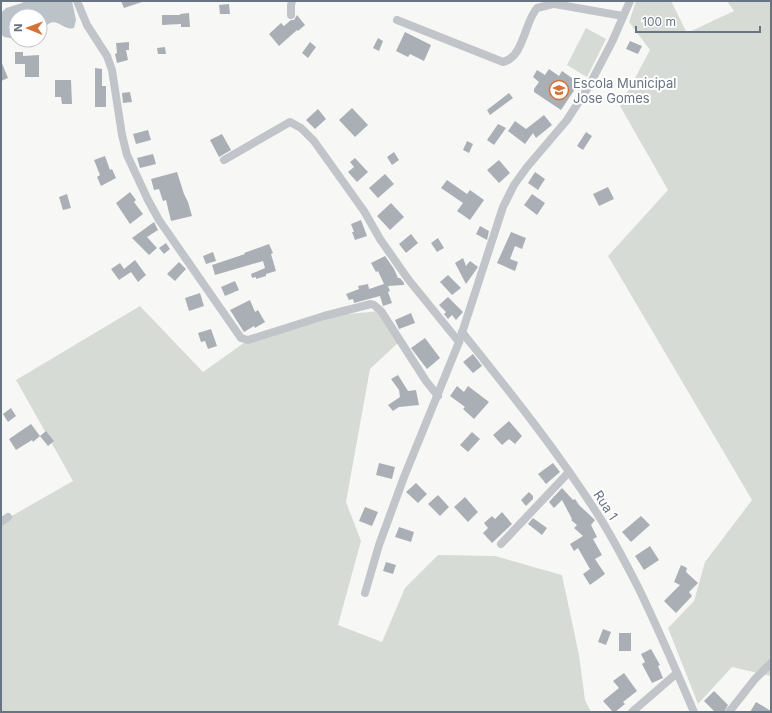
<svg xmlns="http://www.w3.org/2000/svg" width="772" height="713" viewBox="0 0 772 713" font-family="Inter,sans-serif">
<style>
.green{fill:#d6dcd5}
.water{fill:#bbc3c9}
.building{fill:#aaafb6}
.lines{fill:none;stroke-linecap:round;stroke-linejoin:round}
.minor{stroke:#c1c4c8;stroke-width:8}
.labels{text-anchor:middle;stroke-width:4;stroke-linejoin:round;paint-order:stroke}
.poi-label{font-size:13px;fill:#697483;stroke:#fff;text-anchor:start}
.street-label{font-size:13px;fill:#697483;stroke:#fff}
</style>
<rect width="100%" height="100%" fill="#f7f8f5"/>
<g class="green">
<path d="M636,1h35l16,32 47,-22 -7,-10h44v675l-39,-9 -34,37 -30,-76 26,-27 11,-39 47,-62 -144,-244 60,-66 -48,-84 30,-56 -21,-28z"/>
<path d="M586,28l20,11 -19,38 -20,-12z"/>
<path d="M140,306l63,66 45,-32 76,-24 57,-5 19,30 -30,28 -24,133 15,39 -23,84 44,17 23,-54 33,-33 57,1 67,19 17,80 6,45 6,12h-590v-190l72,-41 -57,-101z"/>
</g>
<path class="water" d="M24,1h48l4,19 -2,8c-9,3 -16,-9 -24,-5 -4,2 -6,6 -10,8v-15h-24v23l-12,-2 -3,-3v-21l5,-5 16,-5z"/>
<g class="building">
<path d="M121,1h21v1l-18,6z"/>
<path d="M229,4l1,10h-10l-1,-9z"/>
<path d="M189,13l1,14h-9v-3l-19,1v-10h18v-1z"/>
<path d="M297,15l8,10 -7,6 -1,-1 -18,16 -10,-12 12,-11 3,3 7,-6h3z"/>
<path d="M405,32l26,13 -7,16 -14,-7 -2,3 -12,-6z"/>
<path d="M378,38l5,3 -4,10 -6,-3z"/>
<path d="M630,41l12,5 -4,8 -12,-5z"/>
<path d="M129,42v8h-3l2,10 -11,3 -2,-9 2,-1 -1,-10z"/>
<path d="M310,42l6,5 -8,11 -6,-5z"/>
<path d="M165,47l1,7h-8l-1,-6z"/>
<path d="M15,52h8v4l16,-1v22h-14v-13h-10z"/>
<path d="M1,61l7,17 -7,3z"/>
<path d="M95,68l7,1v17h4v21h-11z"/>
<path d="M549,69l10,7 3,-5 17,12 -18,27 -27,-18v-3l5,-7 -6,-5 4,-7 8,5z"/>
<path d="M604,78l7,5 -4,6 -7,-5z"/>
<path d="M55,80h16l1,24h-10l-1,-7h-6z"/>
<path d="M130,92l2,10 -9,1 -1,-10z"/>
<path d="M509,93l4,5 -23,17 -3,-5z"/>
<path d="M352,108l16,17 -13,12 -16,-17z"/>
<path d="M318,109l8,10 -11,10 -9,-9z"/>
<path d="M544,115l8,10 -16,13 -3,-5 -8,11 -17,-13 7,-10 11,8z"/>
<path d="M498,124l8,4 -12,17 -7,-5z"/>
<path d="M148,130l3,10 -15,4 -3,-10z"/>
<path d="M586,132l6,4 -9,14 -6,-4z"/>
<path d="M222,134l9,16 -12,7 -9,-17z"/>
<path d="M467,141l6,3 -4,9 -6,-3z"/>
<path d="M394,152l5,8 -7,5 -5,-8z"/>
<path d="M153,154l3,10 -16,4 -3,-10z"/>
<path d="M105,156l5,14 2,-1 4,9 -15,8 -4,-9 3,-2 -6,-15z"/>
<path d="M355,158l13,14 -11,10 -9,-10 6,-5 -4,-5z"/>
<path d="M499,160l11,13 -11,10 -12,-13z"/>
<path d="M177,172l7,22 4,8 4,14 -21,5 -5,-21 -3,1 -4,-12 -5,1 -3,-11z"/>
<path d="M535,172l10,7 -7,11 -10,-7z"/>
<path d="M385,174l9,10 -16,14 -9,-10z"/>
<path d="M447,180l20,14 3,-4 14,10 -14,20 -13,-9 6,-8 -22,-15z"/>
<path d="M608,187l6,12 -15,7 -6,-12z"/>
<path d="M130,192l6,8 -2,2 9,12 -13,10 -14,-21z"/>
<path d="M67,194l4,14 -8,2 -4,-13z"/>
<path d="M532,194l13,9 -8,12 -13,-10z"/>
<path d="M391,203l13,14 -14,13 -13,-14z"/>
<path d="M361,220l6,16 -12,4 -3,-8h2l-3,-8z"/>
<path d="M154,222l4,8 -11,7 10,11 -8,7 -17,-17z"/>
<path d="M480,226l9,5 -2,9 -11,-6z"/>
<path d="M511,232l15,6 -4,11 -7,-3 -5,13 8,3 -3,9 -18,-8z"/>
<path d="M411,234l7,9 -12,10 -7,-9z"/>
<path d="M438,238l6,10 -7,4 -6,-9z"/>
<path d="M166,243l4,6 -6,5 -5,-6z"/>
<path d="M269,244l4,9 -2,1 5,17 -10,3v2l-10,3v-2l-4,1 -1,-4 14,-6 -2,-7 -48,14 -3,-10 33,-11 -1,-1z"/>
<path d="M213,252l3,9 -10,3 -3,-8z"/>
<path d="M385,256l9,13 4,9h2l4,5v2l-16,1 2,5 -2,1 4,11 -9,3 -3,-10 -26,7 -1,-4 -4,1 -3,-6 13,-5 -1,-3 10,-2 1,5 15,-5 -6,-13 -2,1 -5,-9z"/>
<path d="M463,258l3,8 4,-5 8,6 -12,17 -11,-21z"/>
<path d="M135,260l11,15 -8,7 -7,-10 -12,8 -8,-11 9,-6 4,6z"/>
<path d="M179,262l7,7 -11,12 -8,-7z"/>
<path d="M448,275l13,13 -9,7 -12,-13z"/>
<path d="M235,281l4,9 -14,6 -4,-9z"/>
<path d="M200,293l4,13 -15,5 -4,-13z"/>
<path d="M448,297l15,15 -7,8 -4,-5 -4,4 -4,-5 2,-2 -7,-7z"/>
<path d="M250,300l5,12 3,-2 7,12 -10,6 -1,-2 -10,6 -14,-22z"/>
<path d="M411,313l4,10 -16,6 -4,-9z"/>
<path d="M211,329l6,17 -9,3 -3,-8 -4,1 -3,-9z"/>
<path d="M425,338l15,20 -13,11 -16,-21z"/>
<path d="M473,354l9,12 -9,7 -10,-11z"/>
<path d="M398,375l10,16 8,-1 3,15 -20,2 -6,4 -5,-6 12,-8 -1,-7 -8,-11z"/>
<path d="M457,386l7,6 4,-6 21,16 -15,17 -11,-10 2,-2 -15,-11z"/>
<path d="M11,408l5,8 -8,6 -5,-8z"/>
<path d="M509,421l13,15 -7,8 -6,-5 -7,6 -9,-10z"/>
<path d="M31,424l9,12 -7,6 -1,-2 -16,10 -7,-11z"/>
<path d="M46,431l8,10 -6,5 -8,-10z"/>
<path d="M472,432l8,7 -12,13 -8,-7z"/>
<path d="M379,463l16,4 -3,12 -16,-4z"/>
<path d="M553,463l7,9 -14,12 -8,-10z"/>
<path d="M416,483l11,11 -9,9 -12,-11z"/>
<path d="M562,488l11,12 2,-1 4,6 16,15 -4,5 6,12 -4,2 9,16 -7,4 10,15 -15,11 -7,-11 7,-5 -12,-21 -4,3 -4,-7 13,-8 -9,-8 3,-3 -6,-5 1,-1 -10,-19 -8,8 -5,-6z"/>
<path d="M529,492l4,4v3l-7,7 -5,-6z"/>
<path d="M438,495l11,12 -9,9 -12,-12z"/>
<path d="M465,497l13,15 -10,10 -14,-15z"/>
<path d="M365,507l13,5 -6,14 -13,-5z"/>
<path d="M502,512l10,12 -20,19 -9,-10 5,-5 -4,-5 8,-7 3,3z"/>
<path d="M641,516l9,9 -19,17 -9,-10z"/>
<path d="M533,518l14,10 -5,7 -14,-11z"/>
<path d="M399,527l15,5 -3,10 -16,-5z"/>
<path d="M650,546l9,14 -15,10 -9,-14z"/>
<path d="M386,562l10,3 -3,9 -10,-3z"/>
<path d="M681,565l6,3 -1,4 12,11 -9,9 3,4 -16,17 -12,-12 16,-16 -6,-3z"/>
<path d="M603,629l8,3 -5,13 -8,-3z"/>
<rect x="619" y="633" width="12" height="18"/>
<path d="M651,649l9,16 -2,1 5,12 -11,5 -10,-19 3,-2 -4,-8z"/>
<path d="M624,673l13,18 -14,11 2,2 -10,8h-2l-10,-11 16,-13 -6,-7z"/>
<path d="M714,691l14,14 -4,7h-9l-11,-11z"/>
<path d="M756,702l15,9v1h-21z"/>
</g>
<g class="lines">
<g class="minor">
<path d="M77,1l10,24 20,31 5,14 10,65 5,20 21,45 11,20 82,118 7,2 76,-24 47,-12 3,1 7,6 45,70 12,15"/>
<path d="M549,3l74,13"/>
<path d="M291,15v-10l1,-4"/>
<path d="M397,20l106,42c21,-5 21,-39 34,-54l16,-4"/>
<path d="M224,160l66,-38 11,6 13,13 50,70 16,28 28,40 51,63"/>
<path d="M462,332c48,60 97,121 138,186 14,22 26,46 38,69 20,41 38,83 56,125"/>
<path d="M1,522l7,-5"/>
<path d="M501,544l68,-72"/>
<path d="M365,593l14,-48 25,-68 55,-135 44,-135 11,-22 13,-18 40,-47 22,-34 23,-44 18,-41"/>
<path d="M632,712l45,-39"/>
<path d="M729,712l26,-33 16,-16"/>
</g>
</g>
<defs>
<symbol id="school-ring" viewBox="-11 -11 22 22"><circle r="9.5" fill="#fff" stroke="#d47339" stroke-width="1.5"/><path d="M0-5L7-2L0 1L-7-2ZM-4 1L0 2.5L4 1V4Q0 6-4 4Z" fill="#d47339"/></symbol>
</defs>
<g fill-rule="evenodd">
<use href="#school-ring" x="548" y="79" width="22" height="22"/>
</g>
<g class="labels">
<g class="poi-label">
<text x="573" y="88">Escola Municipal<tspan x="573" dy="15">Jose Gomes</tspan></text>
</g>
<g class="street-label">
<text transform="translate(606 505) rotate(57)" y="5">Rua 1</text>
</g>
</g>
<rect width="772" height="713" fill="none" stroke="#697483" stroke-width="4"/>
<g transform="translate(28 28) rotate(271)"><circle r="19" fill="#ffffff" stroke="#c3c7cd"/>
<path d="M0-3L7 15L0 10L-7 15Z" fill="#d47339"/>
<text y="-6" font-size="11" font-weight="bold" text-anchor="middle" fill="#697483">N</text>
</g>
<path d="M636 26v6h124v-6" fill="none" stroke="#697483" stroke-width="2"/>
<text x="642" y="26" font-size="12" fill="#697483" stroke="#ffffff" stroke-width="3" paint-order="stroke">100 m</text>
</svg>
